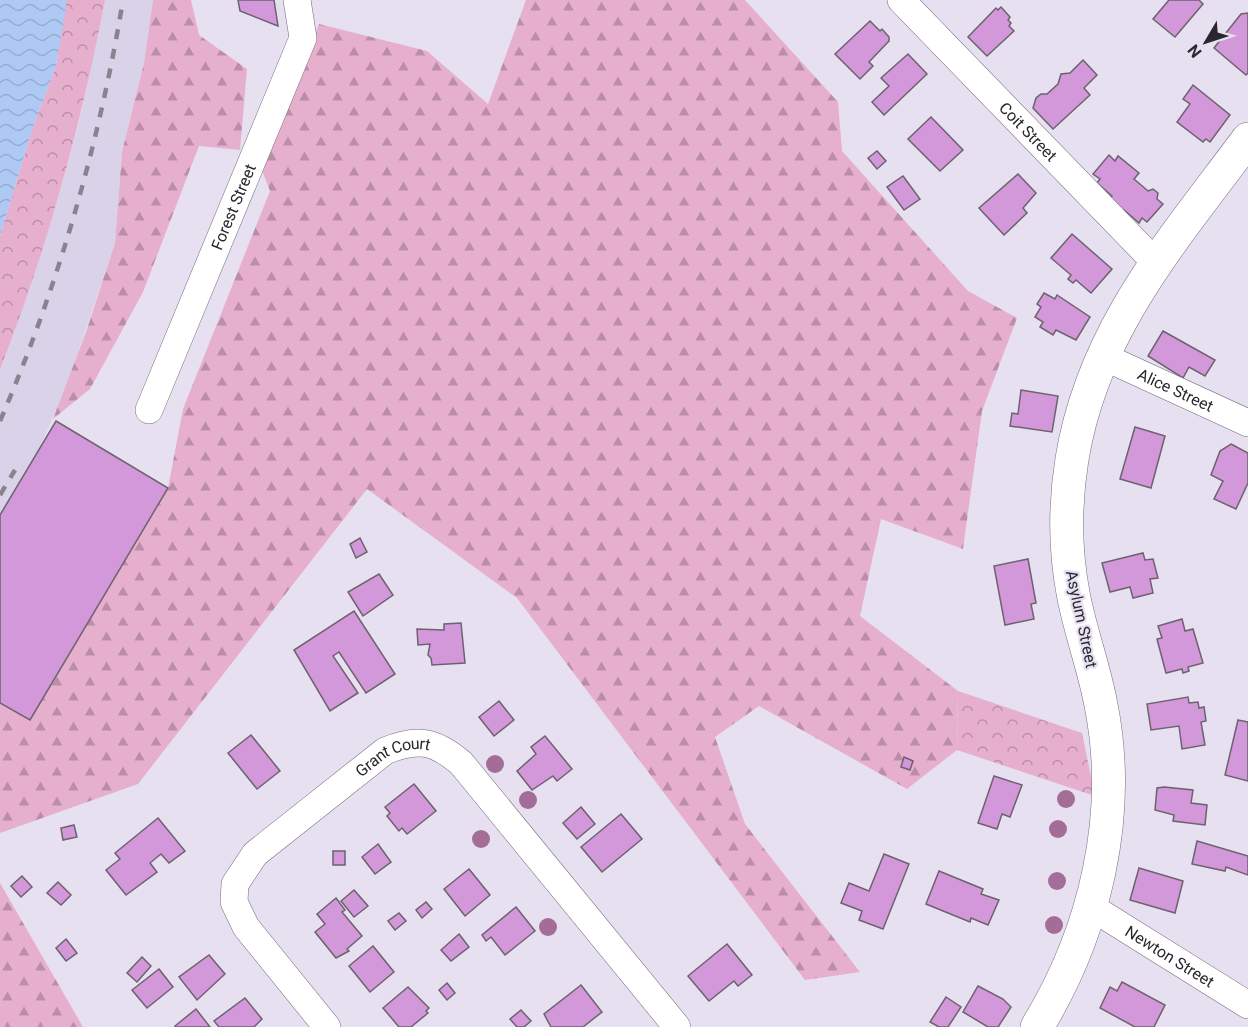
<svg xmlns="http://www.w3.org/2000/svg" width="1248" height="1027" viewBox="0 0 1248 1027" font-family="Roboto,sans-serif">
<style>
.built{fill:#dad2e9}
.forest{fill:url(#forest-firs)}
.park{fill:url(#park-crowns)}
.water{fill:url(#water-waves)}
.building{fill:#d398d9;stroke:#6d626e;stroke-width:1.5}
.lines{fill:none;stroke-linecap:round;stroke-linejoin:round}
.minor-casing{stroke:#726c7b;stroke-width:28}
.tertiary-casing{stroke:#726c7b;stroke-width:34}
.minor{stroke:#fff;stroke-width:27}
.tertiary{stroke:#fff;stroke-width:33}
.rail{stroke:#88848f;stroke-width:4.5;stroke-dasharray:10 10;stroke-linecap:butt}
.tree{fill:#a46d98}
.labels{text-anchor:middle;stroke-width:4.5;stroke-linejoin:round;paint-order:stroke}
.street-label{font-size:16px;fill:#29272d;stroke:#e6e0f1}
</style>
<defs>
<pattern id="forest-firs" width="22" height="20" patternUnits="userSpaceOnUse" patternTransform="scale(1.5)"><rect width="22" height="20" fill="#e7afce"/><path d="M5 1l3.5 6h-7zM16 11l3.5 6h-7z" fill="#bb8ea8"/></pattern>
<pattern id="park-crowns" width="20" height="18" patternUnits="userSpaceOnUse" patternTransform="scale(1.5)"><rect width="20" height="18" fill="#e7afce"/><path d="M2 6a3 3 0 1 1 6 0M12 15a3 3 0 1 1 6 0" fill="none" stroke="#bb8ea8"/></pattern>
<pattern id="water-waves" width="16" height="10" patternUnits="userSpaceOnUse" patternTransform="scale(1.5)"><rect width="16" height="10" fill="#aec9f4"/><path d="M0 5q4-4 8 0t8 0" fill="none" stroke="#96add2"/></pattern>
</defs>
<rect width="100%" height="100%" fill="#e6e0f1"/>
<path class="built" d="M105,0h48l-9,63 -22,89 -7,91 -50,147 -65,147v-168l32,-87 31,-100 18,-68z"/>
<g class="forest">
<path d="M153,0h38l8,35 48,34 -7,81 -41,-4 -56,146 -53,97 -37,30 33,-87 29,-89 7,-91 22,-89z"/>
<path d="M526,0h219l93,102 4,49 126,140 49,27 -35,93 -19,138 -82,-30 -21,97 98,75 -1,59 -50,39 -148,-83 -44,31 30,87 115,148 -55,8 -288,-382 -150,-109 -229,295 -138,49v-130l30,17 138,-232 15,-79 87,-218 -10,-26 59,-141 108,27 61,53z"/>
<path d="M0,883l83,144h-83z"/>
</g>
<g class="park">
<path d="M66,0h39c-24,126 -58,250 -105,369v-133l32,-106 24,-64z"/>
<path d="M958,691l124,42 13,63 -138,-46z"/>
</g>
<path class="water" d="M0,0h66v8l-10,58 -24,64 -32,106z"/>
<g class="building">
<path d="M238,0h36l4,26 -38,-15z"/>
<path d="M1169,0h30l4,4 -28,33 -22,-18z"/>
<path d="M1001,7l9,10 -2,3 3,3 -2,3 5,5 -27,25 -19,-19 28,-29 2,2z"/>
<path d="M1248,13v60l-2,2 -32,-27 27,-34z"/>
<path d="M870,21l10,10 2,-2 7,8v4l-20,21 4,4 -13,13 -25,-25z"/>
<path d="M908,54l19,20 -43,41 -12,-13 17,-16 -8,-8z"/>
<path d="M1083,60l14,15 -13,13 6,7 -37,34 -20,-21 3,-10 5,-4h6l11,-10 3,-10 9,-1z"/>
<path d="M1193,85l37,30 -20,27 -4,-3 -3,3 -26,-20 13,-18 -7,-5z"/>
<path d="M931,117l32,33 -23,21 -32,-32z"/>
<path d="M877,151l9,10 -9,8 -9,-11z"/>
<path d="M1109,155l6,6 3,-5 21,17 -5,6 14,12 5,-2 5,4 -1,6 6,5 -16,18 -5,-4 -3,5 -15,-13 -2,2 -12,-14 2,-2 -15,-13 3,-4 -7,-5z"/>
<path d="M1018,174l18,19 -13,15 4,5 -23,22 -25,-27z"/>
<path d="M903,176l17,23 -16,11 -17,-23z"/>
<path d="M1072,234l40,35 -21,24 -15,-13 -3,3 -5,-4 3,-4 -20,-17z"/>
<path d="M1044,293l11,6 2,-4 33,22 -14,23 -20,-10 -3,5 -13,-8 3,-5 -8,-5 6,-10 -4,-3z"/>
<path d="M1163,331l52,29 -10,16 -16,-9 -6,11 -35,-22z"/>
<path d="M1021,390l37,6 -6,36 -42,-6 2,-13 6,1z"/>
<path d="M56,421l112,67 -138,232 -30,-17v-188z"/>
<path d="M1135,427l30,9 -14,52 -31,-9z"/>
<path d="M1231,444l17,9v30l-12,26 -22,-10 9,-18 -12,-6 9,-24z"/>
<path d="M360,538l7,14 -11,6 -6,-14z"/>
<path d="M1143,553l2,7 8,-1 5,19 -8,1 3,14 -20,5 -3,-11 -20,5 -8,-29z"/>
<path d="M1028,559l8,44 -5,1 3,15 -29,6 -11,-59z"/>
<path d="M379,574l14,21 -30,21 -15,-24z"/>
<path d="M354,611l41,63 -29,19 -27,-41 -6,4 25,37 -28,18 -36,-61z"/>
<path d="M1182,619l3,12 8,-2 10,34 -15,4 1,4 -6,2 -1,-4 -16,4 -9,-34 5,-1 -4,-12z"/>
<path d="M461,623l4,40 -33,2 -1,-7 -3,-3 2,-11 -12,1 -1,-16 27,1v-6z"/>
<path d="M1188,697l1,6 9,-1 1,6 5,-1 2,14 -5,1 4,23 -23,4 -3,-23 -28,4 -4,-26z"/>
<path d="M499,701l15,19 -20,16 -15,-19z"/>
<path d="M1238,720l10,2v59l-23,-6z"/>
<path d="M251,735l29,36 -23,18 -29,-36z"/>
<path d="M545,736l27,33 -15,12 -4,-5 -21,14 -15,-19 19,-17 -5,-7z"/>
<path d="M904,757l9,4 -3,9 -9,-3z"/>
<path d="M994,776l28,9 -12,32 -8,-3 -5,15 -19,-6z"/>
<path d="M414,784l22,27 -29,23 -5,-6 -3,3 -12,-15 3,-3 -5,-6z"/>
<path d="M1164,787l29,3 -2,13 16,2 -2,20 -32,-4 1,-6 -19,-5 2,-22z"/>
<path d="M581,807l14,17 -18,15 -14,-16z"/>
<path d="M621,814l21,25 -40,33 -21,-25z"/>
<path d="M158,818l27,33 -16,12 -8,-9 -11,9 7,9 -31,23 -20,-25 14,-11 -5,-6z"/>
<path d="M74,825l3,12 -14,3 -2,-12z"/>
<path d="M1197,841l51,15v19l-22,-8 -1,4 -33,-7z"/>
<path d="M378,844l13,18 -16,12 -13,-17z"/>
<rect x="333" y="851" width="12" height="14"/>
<path d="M884,854l25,10 -26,65 -24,-9 3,-9 -21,-8 8,-20 20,8z"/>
<path d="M1139,868l44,13 -8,32 -45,-13z"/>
<path d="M469,869l21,26 -25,21 -21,-27z"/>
<path d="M939,871l44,18 -2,5 18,6 -11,25 -17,-7 -1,4 -44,-18z"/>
<path d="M22,876l10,11 -11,10 -10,-11z"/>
<path d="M58,882l13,13 -10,10 -14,-12z"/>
<path d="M354,890l14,16 -14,11 -13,-16z"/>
<path d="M336,898l9,12 -3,2 20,24 -15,13 2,2 -13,7 -21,-26 10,-8 -8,-10z"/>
<path d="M426,902l6,7 -10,9 -6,-8z"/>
<path d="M516,907l19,24 -30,24 -14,-18 -5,4 -4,-6z"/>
<path d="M399,913l7,8 -11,9 -7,-9z"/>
<path d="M459,934l10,13 -18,14 -10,-11z"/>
<path d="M66,939l11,14 -11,8 -10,-13z"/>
<path d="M727,944l25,31 -14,11 -4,-5 -25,20 -21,-25z"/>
<path d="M373,946l21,26 -24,20 -21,-26z"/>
<path d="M209,955l16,19 -28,26 -18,-23z"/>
<path d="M142,957l9,9 -14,16 -10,-9z"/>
<path d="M159,969l14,18 -26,21 -15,-18z"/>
<path d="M1122,982l43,23 -11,22h-19l-35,-19 10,-21 7,4z"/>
<path d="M447,983l8,10 -8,7 -8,-10z"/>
<path d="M581,985l21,27 -19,15h-32l-7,-13z"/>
<path d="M978,986l25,13 8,8 -13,20h-10l-25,-15z"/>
<path d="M408,987l21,21 -3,3 2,2 -17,14h-12l-16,-19z"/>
<path d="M946,997l15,10 -13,20h-9l-9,-5z"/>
<path d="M245,998l17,21 -8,8h-35l-5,-6z"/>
<path d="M196,1009l14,18h-35v-1z"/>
<path d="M521,1010l10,11 -7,6h-7l-7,-8z"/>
</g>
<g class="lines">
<defs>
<g id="minor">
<path id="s1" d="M901,0l255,263"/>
<path id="s2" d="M1102,356l146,67"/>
<path id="s3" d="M149,410l154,-372 -6,-38"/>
<path id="s4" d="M1091,907l157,98"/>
<path id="s5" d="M327,1027l-81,-100 -12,-25 1,-18 20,-30 130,-103c32,-13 49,-11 76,12l216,264"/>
</g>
<path id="tertiary" d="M1037,1027c58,-95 86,-212 64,-322 -7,-38 -21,-74 -28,-112 -8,-43 -8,-91 -1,-134 21,-129 101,-219 176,-320"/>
</defs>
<use href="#minor" class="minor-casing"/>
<use href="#tertiary" class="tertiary-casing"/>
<use href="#minor" class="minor"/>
<use href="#tertiary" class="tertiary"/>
<g class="rail">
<path d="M0,421c58,-134 99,-276 123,-421"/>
<path d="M0,495l15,-25"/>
</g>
</g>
<g class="tree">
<circle cx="495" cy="764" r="9"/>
<circle cx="1066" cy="799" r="9"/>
<circle cx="528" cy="800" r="9"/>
<circle cx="1058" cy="829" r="9"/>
<circle cx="481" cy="839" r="9"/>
<circle cx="1057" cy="881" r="9"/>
<circle cx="1054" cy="925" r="9"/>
<circle cx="548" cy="927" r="9"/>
</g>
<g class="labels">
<g class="street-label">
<text dy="6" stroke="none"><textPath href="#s1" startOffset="183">Coit Street</textPath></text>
<text dy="6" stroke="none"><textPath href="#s3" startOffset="220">Forest Street</textPath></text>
<text dy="6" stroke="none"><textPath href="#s2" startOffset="81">Alice Street</textPath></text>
<text transform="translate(1082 619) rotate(78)" y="6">Asylum Street</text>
<text dy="6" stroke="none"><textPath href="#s5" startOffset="382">Grant Court</textPath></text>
<text dy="6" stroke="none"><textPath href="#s4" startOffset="93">Newton Street</textPath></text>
</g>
</g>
<g transform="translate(1206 42) rotate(231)" stroke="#e6e0f1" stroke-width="4.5" paint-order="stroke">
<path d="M0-4.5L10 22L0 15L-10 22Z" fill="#29272d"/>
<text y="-9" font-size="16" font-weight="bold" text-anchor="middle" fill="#29272d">N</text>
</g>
</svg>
